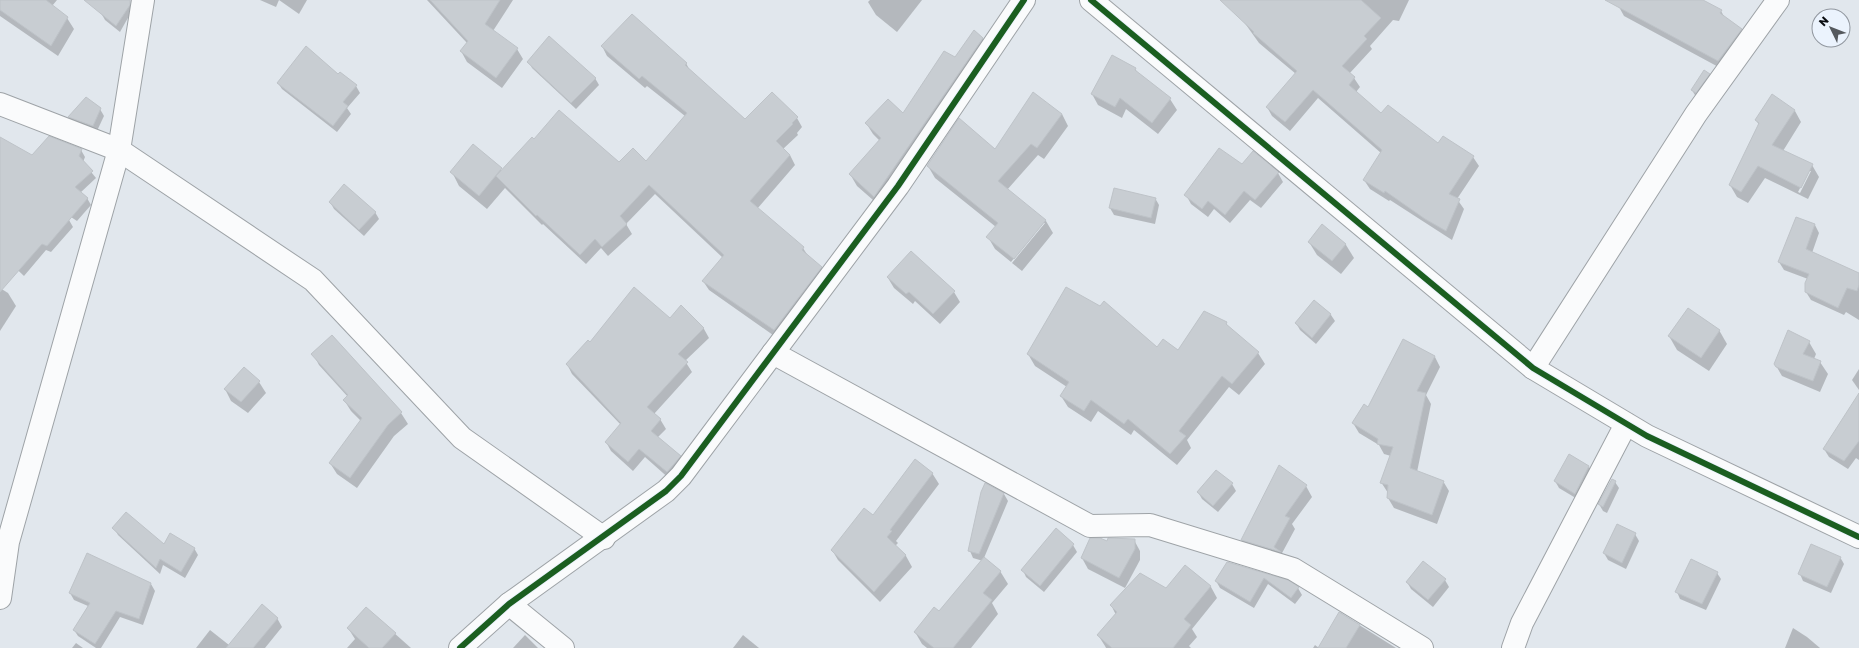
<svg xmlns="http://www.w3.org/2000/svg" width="1859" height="648" viewBox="0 0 1859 648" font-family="'Golos Text',sans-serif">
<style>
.shadow{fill:#0003;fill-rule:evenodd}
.building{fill:#c8cdd2;stroke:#bec3c8}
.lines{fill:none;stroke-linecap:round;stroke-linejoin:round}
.minor-casing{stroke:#9ea3a7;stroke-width:24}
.minor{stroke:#fafbfc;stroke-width:22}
.cycleway-casing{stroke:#ebf3fd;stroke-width:8}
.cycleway{stroke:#1b5e20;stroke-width:6}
</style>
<rect width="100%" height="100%" fill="#e1e7ed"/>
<g class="shadow">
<path d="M0,0h57l-5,6 15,12 7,11 -16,27 -58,-40z"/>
<path d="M108,0h18l7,9 -13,23 -15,-12 -4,-7z"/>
<path d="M260,0h19l-3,7z"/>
<path d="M279,0h28l-8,14z"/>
<path d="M427,0h86l-20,31 24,18 6,10 -21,29 -35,-26 -6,-11 6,-8z"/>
<path d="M870,0h52l-25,32 -21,-17 -8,-13z"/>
<path d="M1271,0h138l-10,21 -6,-1 -23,26 2,3 -23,25 5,4 6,9 -4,5 25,23 58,29 34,13 6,9 -22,33 7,10 -12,31 -62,-40 -1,1 -19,-12 -6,-9 17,-27 -63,-55 -28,33 -18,-15 -5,-9 29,-33 -37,-31 -15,-21z"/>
<path d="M1623,0h78l20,11 4,7 16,12 5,8 -22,32 -100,-54 -5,-9z"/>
<path d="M983,38l6,12 -108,157 -24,-21 -7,-12 30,-33 -7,-7 -7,-11 37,-8 53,-56z"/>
<path d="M602,46l84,17 4,8 55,49 52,-2 5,9 -5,6 1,2 -15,14 7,6 5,10 -38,44 46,39 5,8 13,11 6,10 -47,63 -71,-50 -6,-9 20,-23 -68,-64 -29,30 6,10 -24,22 -7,-8 -15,16 -43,-40 -1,1 -37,-37 -18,21 -28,-23 -7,-14 21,-26 29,25 144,-9 39,-46 -38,-30 -2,2 -38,-32z"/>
<path d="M529,62l66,16 4,7 -23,24 -44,-41z"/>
<path d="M1135,69l3,4 32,26 7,11 -19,24 -32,-25 -4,9 -24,-13 -6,-11z"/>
<path d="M1709,74l4,7 -17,16 -4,-7z"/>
<path d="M338,75l18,11 4,7 -13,15 4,6 -14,18 -55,-43 -4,-6z"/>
<path d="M100,109l4,7 -8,17 -23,-10 -4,-6z"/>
<path d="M1795,111l6,11 -18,29 29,14 7,12 -11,22 -43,-21 -17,25 -11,-6 -7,-12 29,-60 -3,-5zM1809,171h2l-11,22 -2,-1z"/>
<path d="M1062,114l6,12 -24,33 -6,-4 -31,35 39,31 7,12 -31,38 -10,-8 33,-40h-2l-32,39 -16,-13 -7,-12 8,-10 -61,-49 -7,-12 67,-16z"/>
<path d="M81,150l4,7 -2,5 13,16 -16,15 7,5 4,7 -14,16 -77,-51v-19l32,5z"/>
<path d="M1242,166l36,7 5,9 -22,26 -11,-8 -20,23 -16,-14 -6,8 -17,-13 -5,-9z"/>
<path d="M1155,198l4,7 -4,19 -41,-9 -4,-7z"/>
<path d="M330,202l45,10 4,7 -15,17 -30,-27z"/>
<path d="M0,205l69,15 4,7 -22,25 -5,-2 -22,26 -24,-23z"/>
<path d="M1796,218l19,7 4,8 -7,20 47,21v46l-13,-8 -2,3 -33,-15 -5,-8 2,-13 -24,-9 -5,-8z"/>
<path d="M1322,225l24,20 8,13 -13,16 -24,-19 -8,-13z"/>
<path d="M888,278l66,14 6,10 -20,22 -25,-23 -2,3 -19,-16z"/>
<path d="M0,288l8,5 8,13 -16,25z"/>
<path d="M1314,301l17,14 4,6 -19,23 -16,-14 -4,-7z"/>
<path d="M681,307l23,22 5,9 -24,23 7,11 -38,42 6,5 6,10 -9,9 23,18 5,9 -13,16 -27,-24 -12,14 -22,-20 -5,-9 15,-17 -49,-51 -5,-10 24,-20 79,-25z"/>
<path d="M1226,323l3,5 29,25 7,11 -26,31 -10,-8 -42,53 4,8 -14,17 -43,-35 -3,5 -33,-24 -7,11 -23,-15 -7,-11 6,-9 -32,-21 -7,-12 130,-5 21,2z"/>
<path d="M1719,330l8,14 -18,27 -32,-21 -8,-14z"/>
<path d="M332,336l69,77 7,11 -14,12 -37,52 -20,-14 -7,-11 31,-42 -10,-10 -7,-11 4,-3 -29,-32 -6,-11z"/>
<path d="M1404,340l31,17 5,10 -14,28 5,9 -14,68 26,9 6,10 -12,33 -43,-16 -6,-10v-5l-7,-11 10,-26 -7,-2 -5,-9 -20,-12 -6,-10 16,-15z"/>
<path d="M1809,342l7,12 -2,5 6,3 8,12 -8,18 -38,-16 -7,-12z"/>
<path d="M1859,369v21l-7,-10z"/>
<path d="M259,382l7,11 -18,20 -17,-12 -6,-12z"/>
<path d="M1859,396v64l-3,-2 -8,11 -19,-12 -5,-8z"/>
<path d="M1280,467l26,19 6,11 -20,27 3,5 -14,26 -33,-5 -6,-10z"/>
<path d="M1589,467l4,6 -14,27 -20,-12 -4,-7z"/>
<path d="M932,473l7,11 -43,57 2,2 -3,3 11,10 6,11 -32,35 -42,-42 -6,-10 41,-33z"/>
<path d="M1615,482l4,6 -12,25 -4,-2 -4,-7z"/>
<path d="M985,484l19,10 4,7 -24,57 16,13 8,13 -16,19 6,11 -27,34h-44l-5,-4 -7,-12 24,-20 44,-51 -10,-3 -3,-7z"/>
<path d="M1232,484l4,7 -18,21 -16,-13 -4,-7z"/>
<path d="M114,528l50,17 30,3 4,7 -13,23 -22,-13 -3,9 -42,-39z"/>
<path d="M1056,530l17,15 4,7 -33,40 -18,-15 -3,-7z"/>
<path d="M1635,534l4,7 -13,28 -18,-9 -4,-7z"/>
<path d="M1134,540l6,11v9l-15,28 -37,-19 -6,-11 25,-16z"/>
<path d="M1840,557l4,7 -13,29 -28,-12 -3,-7z"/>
<path d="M1228,563l70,25 4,7 -7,9 -27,-20 -14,24 -34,-20 -4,-7z"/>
<path d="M1185,566l26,21 6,11 -25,31 5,8 -8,9 2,2h-85l-1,-2 -7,-11 18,-20 -5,-10 56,-16z"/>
<path d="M1717,573l4,6 -15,31 -26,-11 -3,-7z"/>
<path d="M1445,580l4,7 -16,20 -22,-18 -4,-7z"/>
<path d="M151,584l4,7 -12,34 -23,-8 -19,31h-5l-18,-12 -4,-6 14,-24 -14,-6 -4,-7z"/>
<path d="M366,608l45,40h-64l8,-9 -7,-11z"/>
<path d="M1340,613l56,35h-77z"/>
<path d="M277,618l5,9 -17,21h-69l14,-18 19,15z"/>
<path d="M1793,628l14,9 13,11h-35z"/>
<path d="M525,635l13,13h-25z"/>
<path d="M743,635l16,13h-26z"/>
<path d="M76,643l7,5h-11z"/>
<path d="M1315,645l4,3h-6z"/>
</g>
<g class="building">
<path d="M0,0h46l22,17 -17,29 -51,-36z"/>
<path d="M84,0h46v5l-14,21z"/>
<path d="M430,0h70l-15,24 33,24 -22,30 -36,-27 8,-10z"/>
<path d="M1220,0h141l20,18 -17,18 3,3 -25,27 13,11 -6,8 32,28 7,-8 50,38 5,-7 31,20 -25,38 11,5 -14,32 -21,-12 -40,-28 -1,2 -21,-13 19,-30 -69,-60 -28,32 -19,-15 31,-36 -44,-38 1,-1z"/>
<path d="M1605,0h98l19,10 -2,3 22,16 -24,32z"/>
<path d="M632,14l55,49 -2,2 60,54 27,-27 26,25 -6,6 1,1 -17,17 14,14 -40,46 54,46 -2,3 20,17 -48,63 -72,-49 22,-26 -75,-70 -29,31 7,8 -25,23 -7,-8 -15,16 -43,-40 -1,1 -40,-40 36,-39 2,2 25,-29 60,52 14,-14 13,13 41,-48 -45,-37 -3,3 -38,-33z"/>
<path d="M974,30l9,8 -109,159 -25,-23 32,-36 -16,-15 23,-24 15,14 41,-62 11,6z"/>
<path d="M549,36l47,42 -25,25 -44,-41z"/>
<path d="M306,46l32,28 2,-2 17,13 -14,17 5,4 -15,20 -56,-43z"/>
<path d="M1112,55l24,13 -1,2 36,28 -19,25 -32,-25 -5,9 -24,-13z"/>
<path d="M1704,70l6,4 -14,19 -5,-3z"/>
<path d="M1033,92l29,22 -25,34 -6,-4 -33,37 48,39 -32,39 -28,-22 12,-14 -71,-57 32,-48 36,31z"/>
<path d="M1772,94l23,16 -23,35 41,19 -12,24 -43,-22 -17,26 -12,-7 30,-62 -4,-3z"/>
<path d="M86,97l15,11 -8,18 -25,-9z"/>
<path d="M49,136l33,13 -3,7 14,15 -18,16 13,11 -41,48 -5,-2 -42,48v-155l32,18z"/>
<path d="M473,144l29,24 -23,28 -29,-24z"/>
<path d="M1219,148l23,16 11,-13 26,21 -24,28 -11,-9 -19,24 -17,-14 -6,8 -18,-14z"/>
<path d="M344,184l32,28 -17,18 -30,-28z"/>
<path d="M1114,188l42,10 -5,20 -42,-10z"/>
<path d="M1796,217l19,7 -9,25 53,24v12l-2,6 -10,-3 -9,20 -33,-16v-9l4,-9 -31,-12z"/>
<path d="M1322,224l24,20 -14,17 -24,-19z"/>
<path d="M911,251l44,40 -22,23 -24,-22 -3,2 -19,-17z"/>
<path d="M634,287l36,31 11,-13 23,23 -26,26 10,8 -41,45 14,12 -10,12 30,25 -14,16 -28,-23 -11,13 -23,-20 16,-19 -55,-59 22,-24 2,2z"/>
<path d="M1066,287l34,19 4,-5 53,46 6,-8 15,11 26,-39 23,11 -1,2 33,28 -27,32 -10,-8 -43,55 7,5 -16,18 -42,-35 -4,5 -33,-24 -7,11 -24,-15 9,-14 -42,-28z"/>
<path d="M1314,300l17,14 -19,24 -17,-15z"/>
<path d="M1688,308l32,22 -19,28 -33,-22z"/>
<path d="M1788,330l22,11 -7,13 18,7 -8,20 -37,-14 -2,-3z"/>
<path d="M332,335l70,77 -14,13 -38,53 -21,-15 33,-45 -19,-18 5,-5 -37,-41z"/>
<path d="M1403,339l32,17 -18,35 9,2 -16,75 34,13 -12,34 -45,-17 1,-13 -8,-2 13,-36 -16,-3 1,-5 -26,-16 12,-19 4,3z"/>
<path d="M244,367l16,14 -19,21 -17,-13z"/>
<path d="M1859,393v48l-15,20 -21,-12z"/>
<path d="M1569,454l20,12 -14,28 -21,-13z"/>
<path d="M915,459l18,14 -43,57 2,1 -5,6 19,18 -32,37 -43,-42 33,-42 9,7z"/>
<path d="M1279,465l28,20 -22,31 5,2 -16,29 7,5 -40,-12z"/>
<path d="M1216,470l17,13 -20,23 -16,-14z"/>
<path d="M1612,479l4,2 -13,26 -5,-3z"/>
<path d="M985,483l19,10 -25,61 -11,-3 13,-59z"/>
<path d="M126,512l38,32 6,-11 25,15 -14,24 -21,-13 -4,9 -44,-40z"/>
<path d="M1617,524l19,9 -14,30 -19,-10z"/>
<path d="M1056,528l18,16 -34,42 -19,-16z"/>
<path d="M1090,538h10l7,3 1,-3 27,1v10l-16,29 -38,-20z"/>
<path d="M1811,544l30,13 -14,30 -29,-13z"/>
<path d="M87,553l64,30 -12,36 -23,-8 -21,33 -22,-14 17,-27 -21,-10z"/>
<path d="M984,557l17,14 -18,22 9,7 -39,48h-19l-20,-16 20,-25 5,4z"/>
<path d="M1691,559l27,13 -16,32 -27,-12z"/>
<path d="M1423,561l23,18 -18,21 -22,-18z"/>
<path d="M1227,562l61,18 11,7 -8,11 -27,-20 -14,24 -35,-21z"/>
<path d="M1185,565l26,21 -27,33 7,6 -18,23h-61l-15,-13 20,-23 -7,-7 30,-32 26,15z"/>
<path d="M262,604l16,14 -25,30h-27z"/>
<path d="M366,607l30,26 -14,15h-13l-22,-20z"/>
<path d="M1339,612l21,13 -14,23h-28z"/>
</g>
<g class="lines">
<defs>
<g id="minor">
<path d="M1091,0l442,368 114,68 212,101"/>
<path d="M0,104l119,46 194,130 149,158 142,100"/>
<path d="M773,353l317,173 60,-1 143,44 129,79"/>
<path d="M1533,368l163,-254 82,-114"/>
<path d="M0,598l8,-56 111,-392 24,-150"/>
<path d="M509,604l54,44"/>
<path d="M460,648l49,-44 157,-113 15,-15 217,-290 126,-186"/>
<path d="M1513,648l9,-25 104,-199"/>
</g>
</defs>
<use href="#minor" class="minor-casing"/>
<use href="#minor" class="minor"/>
<defs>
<g id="cycleway">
<path d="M1091,0l442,368 114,68 212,101"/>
<path d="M460,648l49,-44 157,-113 15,-15 217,-290 126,-186"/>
</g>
</defs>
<use href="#cycleway" class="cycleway-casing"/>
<use href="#cycleway" class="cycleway"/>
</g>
<g transform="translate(1831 28) rotate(313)"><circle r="19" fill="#ebf3fd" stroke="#91979f"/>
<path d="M0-3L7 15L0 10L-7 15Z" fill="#55595e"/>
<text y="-6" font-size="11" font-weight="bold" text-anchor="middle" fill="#0a0d11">N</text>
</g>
</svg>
